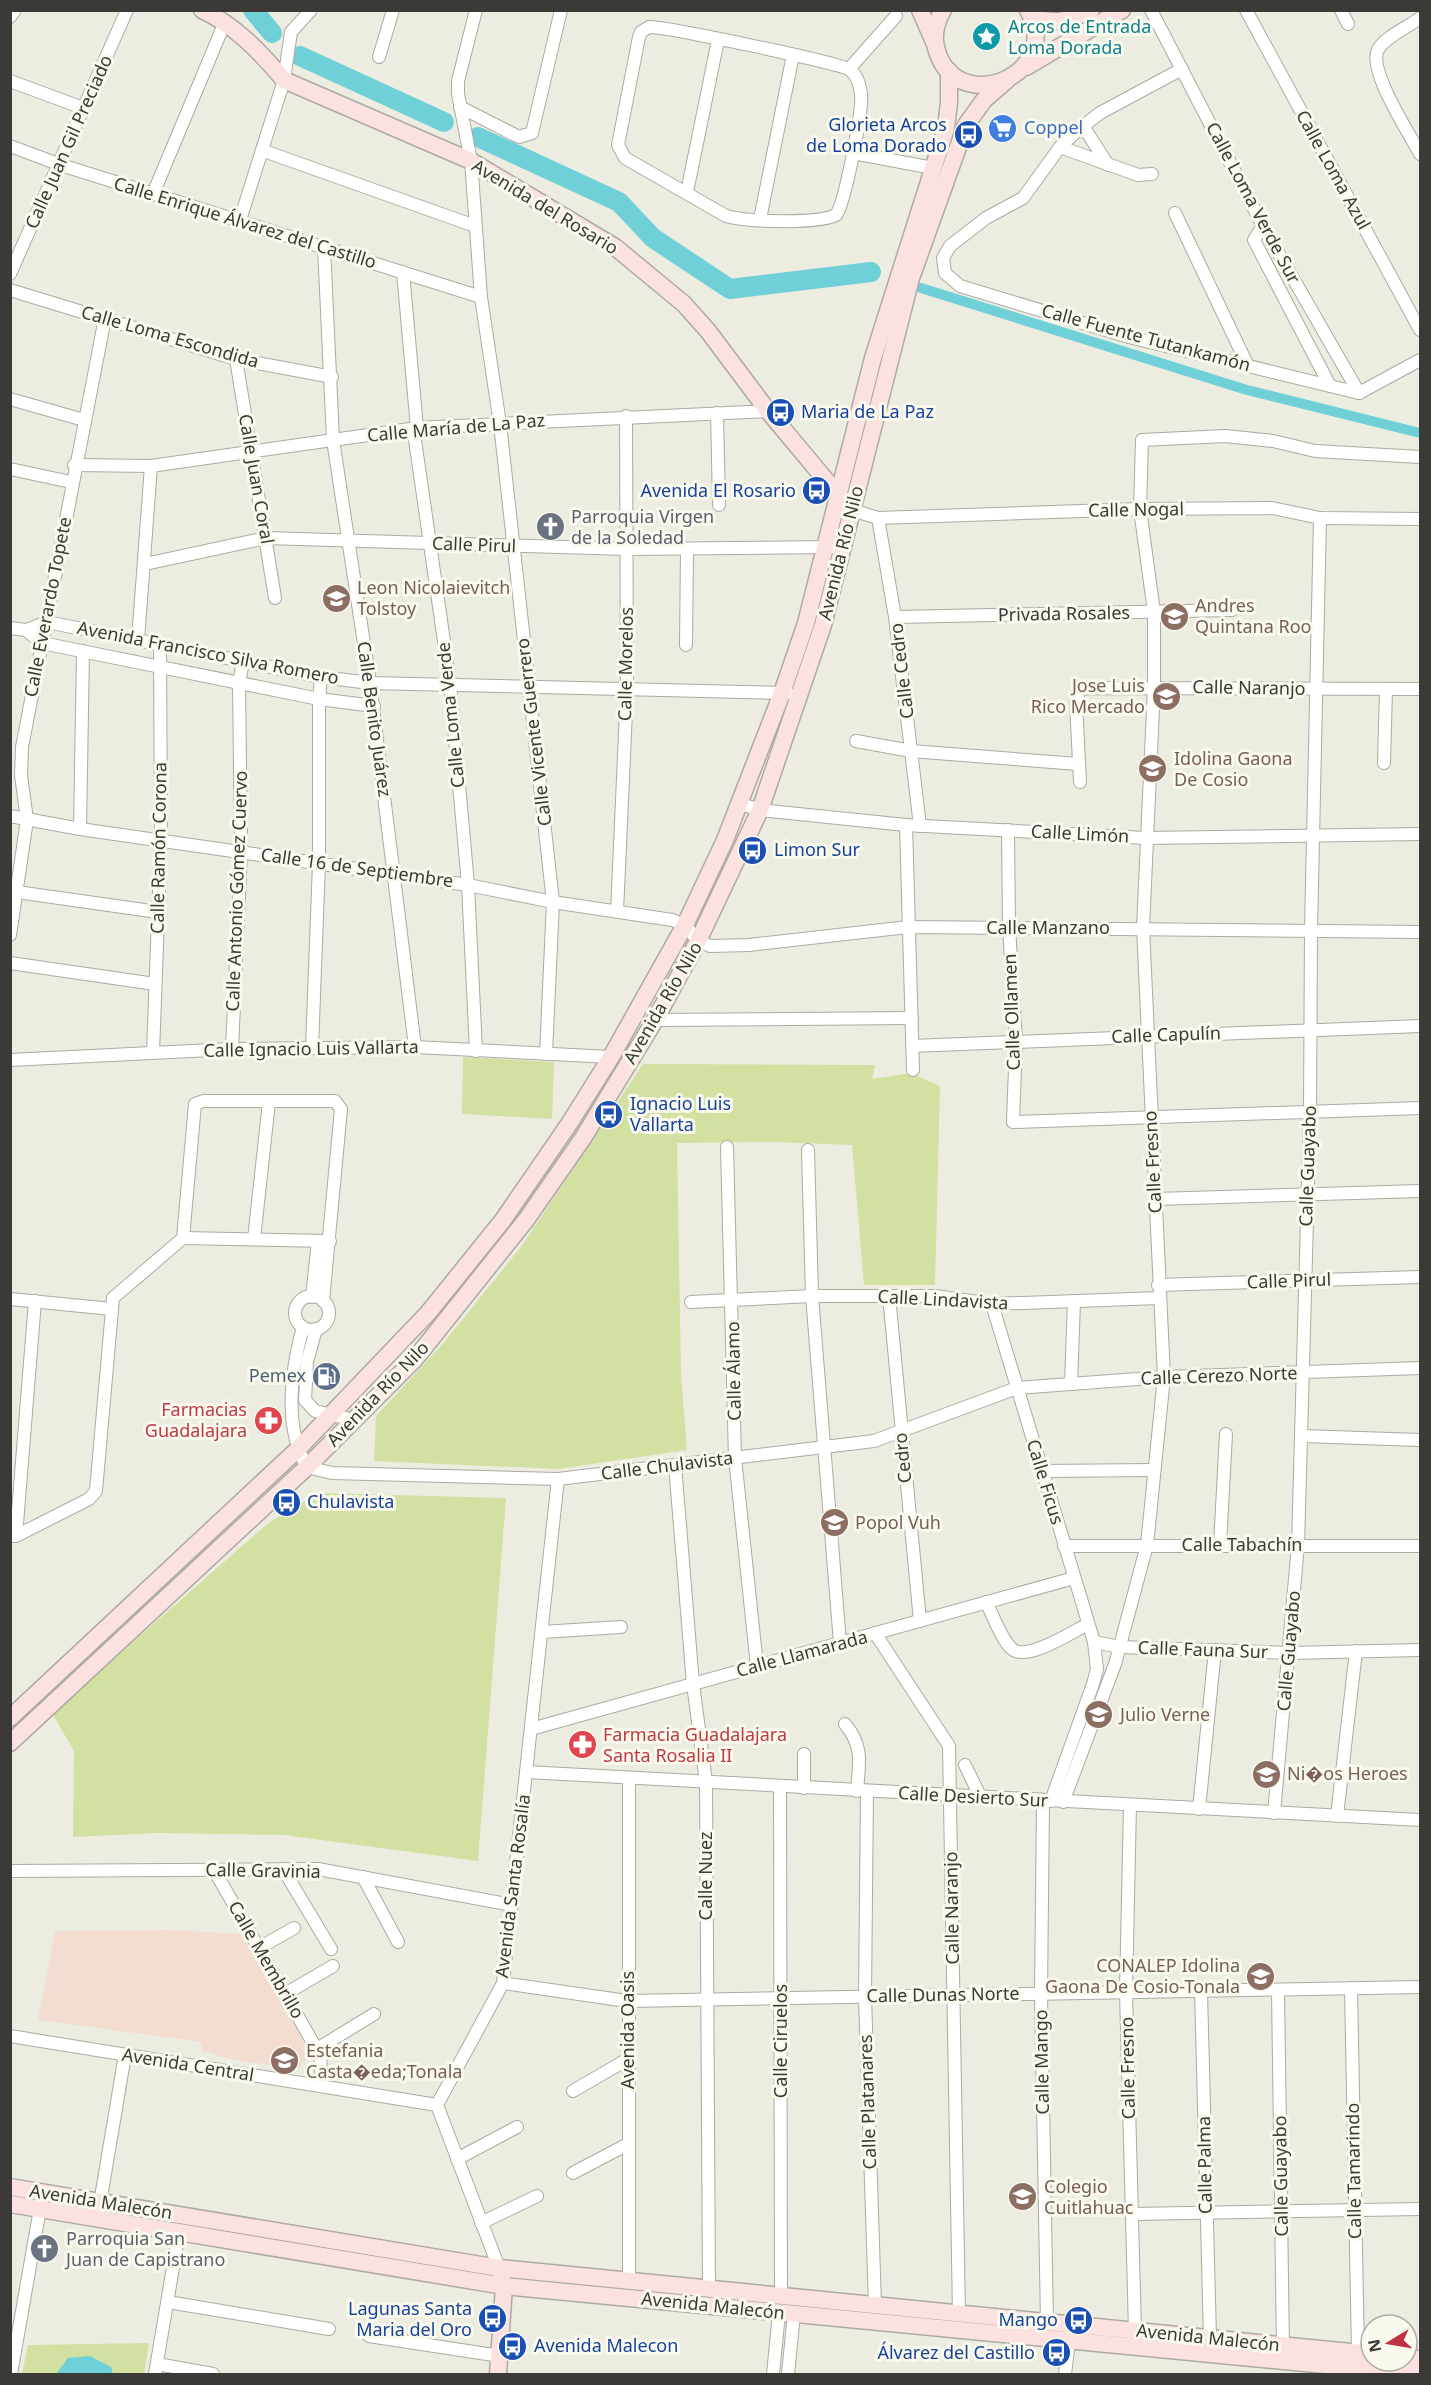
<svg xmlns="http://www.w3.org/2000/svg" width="1431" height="2385" viewBox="0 0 1431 2385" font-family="'Noto Sans',sans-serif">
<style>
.education{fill:#f3dcd0}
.green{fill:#d2e0a2}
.water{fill:#6fd0d8}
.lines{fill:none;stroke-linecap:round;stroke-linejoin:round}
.canal{stroke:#6fd0d8;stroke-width:10}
.river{stroke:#6fd0d8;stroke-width:20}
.street-casing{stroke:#acaaa1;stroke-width:14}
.secondary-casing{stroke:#acaaa1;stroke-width:19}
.street{stroke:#fff;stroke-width:12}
.secondary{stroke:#fbe1e0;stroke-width:16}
.labels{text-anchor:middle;stroke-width:6;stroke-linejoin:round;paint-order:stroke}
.culture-label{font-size:18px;fill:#0d838f;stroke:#faf9ee;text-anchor:start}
.transit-label{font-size:18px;fill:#164399;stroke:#faf9ee;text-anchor:end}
.shop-label{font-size:18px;fill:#366cbe;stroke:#faf9ee;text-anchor:start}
.street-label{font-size:18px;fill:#3b3a36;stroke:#faf9ee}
.worship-label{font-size:18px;fill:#5b616d;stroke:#faf9ee;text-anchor:start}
.education-label{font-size:18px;fill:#785e54;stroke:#faf9ee;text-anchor:start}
.service-label{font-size:18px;fill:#4e5e75;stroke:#faf9ee;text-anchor:end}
.health-label{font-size:18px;fill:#be3a42;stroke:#faf9ee;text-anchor:end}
</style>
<rect width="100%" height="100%" fill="#edece1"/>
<path class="education" d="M172,1930l70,4 69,119 -13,16 -69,-10 -27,-8v-9l-164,-22 17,-89z"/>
<g class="green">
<path d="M463,1057l91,5 -2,57 -90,-5z"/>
<path d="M643,1064l232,1 -3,14 39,-6 29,13 -5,199h-71l-12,-140 -77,-3 -98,1 4,232 6,75 -129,19 -184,-8 2,-45 65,-70 80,-99z"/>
<path d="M318,1493l188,5 -28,363 -194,-26 -127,-2 -84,4 1,-86 -22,-38 215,-189z"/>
<path d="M149,2343l-5,31h-122l6,-29z"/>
</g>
<path class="water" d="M90,2356l21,11 2,7h-57l12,-16z"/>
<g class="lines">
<path class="canal" d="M921,288l326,102 173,43"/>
<g class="river">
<path d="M253,10l19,23"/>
<path d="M300,56l144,66"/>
<path d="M478,137l141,65 34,36 77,51 141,-17"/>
</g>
<defs>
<g id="street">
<path d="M476,10l-18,71v13l13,67 10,136 19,127 53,478 -7,152"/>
<path d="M1151,10l112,216 96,167"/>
<path d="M1246,10l174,320"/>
<path d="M1341,10l7,14"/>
<path d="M10,17l5,-7"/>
<path d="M1420,18c-12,9 -33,18 -41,30 -14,19 31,86 41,106"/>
<path d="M649,27c13,-1 193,36 201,43 7,5 10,16 11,24 2,16 -16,109 -25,121 -18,9 -89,7 -110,1l-101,-58 -7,-13 21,-108 2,-5z"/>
<path d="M379,57l14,-47"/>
<path d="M849,69l47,-53"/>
<path d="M1182,69l-82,44 -23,18 -17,16 -37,51 -37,20 -36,28 -7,12 2,15 15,13 169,51 230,56"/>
<path d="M10,81l73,27"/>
<path d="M460,107l59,30 13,-4 29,-123"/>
<path d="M1083,126l25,39"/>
<path d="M10,146l51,19 420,132"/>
<path d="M1060,147l78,28 14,-1"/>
<path d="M264,151l211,75"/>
<path d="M853,153l80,15"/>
<path d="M687,192l31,-152"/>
<path d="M153,194l72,-172"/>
<path d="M1175,213l73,153"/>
<path d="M760,219l33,-164"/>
<path d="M240,220l44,-140 7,-48 20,-22"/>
<path d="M1263,226l-9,14 76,146"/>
<path d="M324,247l9,193 37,243 45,364"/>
<path d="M403,272l14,156 -2,12 35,243 18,202 8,166"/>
<path d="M10,274l117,-264"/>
<path d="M10,290l226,69 96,18"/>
<path d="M236,359l39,239"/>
<path d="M1359,393l61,-33"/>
<path d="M10,399l74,21"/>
<path d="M717,413l2,92"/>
<path d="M74,465l77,1 266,-38 351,-17"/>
<path d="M10,469l61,13"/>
<path d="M852,510l26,8 262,-9 132,-1 48,10 100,1"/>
<path d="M878,518l17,99 25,209"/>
<path d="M145,564l121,-26 361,11 206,-2"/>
<path d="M895,617l337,-7"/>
<path d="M10,628l16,2 16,13 277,56 55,7"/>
<path d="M26,630l21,-8 274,55 49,6 418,10"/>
<path d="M138,640l13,-174"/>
<path d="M686,645l1,-95"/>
<path d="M856,741l55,10 167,13"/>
<path d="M1384,763l2,-74"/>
<path d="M1080,782l-4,-80 3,-11 7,-3 334,1"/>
<path d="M741,804l19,6 146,15 240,13 274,-4"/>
<path d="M10,816l70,13 388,56 85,17 119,18 13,5 13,16 12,5 39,-1 159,-18 512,5"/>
<path d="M906,825l7,245"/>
<path d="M80,829l3,-178"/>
<path d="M1008,830l1,97 7,114 -3,81 407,-14"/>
<path d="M17,892l141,20"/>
<path d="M617,912l10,-223 -1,-273"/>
<path d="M10,935l17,-115 -6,-45 1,-28 83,-429"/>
<path d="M10,963l145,21"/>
<path d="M655,1020l257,-2"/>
<path d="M912,1046l508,-20"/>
<path d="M312,1048l7,-185v-164l2,-22"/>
<path d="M232,1049l9,-198 -2,-168 4,-22"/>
<path d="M153,1052l8,-213 -1,-194"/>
<path d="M10,1060l222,-11 183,-2 196,10"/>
<path d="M727,1147l8,311 22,208"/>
<path d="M808,1150l4,146 28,347"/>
<path d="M1156,1199l264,-8"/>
<path d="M183,1238l12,-134 8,-3h132l6,8 -18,192"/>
<path d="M254,1239l15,-137"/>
<path d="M1158,1285l262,-8"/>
<path d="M889,1296l31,325"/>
<circle cx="312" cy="1313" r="17"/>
<path d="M312,1297l6,-56"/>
<path d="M10,1299l102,10"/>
<path d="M691,1302l121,-6h123l57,8 167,-6"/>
<path d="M992,1304l102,338 3,27 -4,15 -42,117"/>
<path d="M303,1327c-12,44 -20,99 4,140l25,6 226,6 316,-38 143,-53 147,-11 256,-9"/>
<path d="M316,1329l-9,33 -2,38 10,11 39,9"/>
<path d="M1071,1384l3,-82"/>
<path d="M1302,1436l118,4"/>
<path d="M675,1465l18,219 13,98 3,507"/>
<path d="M1042,1471l112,-1"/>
<path d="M10,1535l6,1 73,-37 7,-8 17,-193 70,-60 147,3"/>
<path d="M16,1536l19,-235"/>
<path d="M1220,1545l6,-111"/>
<path d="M1064,1546h356"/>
<path d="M986,1602c8,15 14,35 25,46 14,15 61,-16 77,-24"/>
<path d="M542,1632l79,-5"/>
<path d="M875,1633l74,113 10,568"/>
<path d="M1094,1642l26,5 170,6 130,-3"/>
<path d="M845,1724c19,23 14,39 12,67"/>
<path d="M531,1729l543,-151"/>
<path d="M965,1765l16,33"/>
<path d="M526,1772l894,48"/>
<path d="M780,1786l1,510"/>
<path d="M804,1788v-34"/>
<path d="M867,1791l-2,206 10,308"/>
<path d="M1043,1801l-2,193 6,328"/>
<path d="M1063,1802l52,-138 32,-119 17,-168 -21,-449 11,-241v-75l-14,-103 2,-69 83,-4 48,5 42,10 105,6"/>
<path d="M1130,1805l-4,187 9,339"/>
<path d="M1199,1809l16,-159"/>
<path d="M1274,1813l24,-268 12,-433 1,-182 9,-412"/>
<path d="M1337,1816l19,-165"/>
<path d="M283,1869l48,80"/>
<path d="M214,1870l106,185 2,30"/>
<path d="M10,1871l308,-2 194,36"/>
<path d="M363,1877l35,65"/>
<path d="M259,1948l35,-20"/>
<path d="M503,1983l124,18 793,-14"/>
<path d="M1351,1988l7,365"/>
<path d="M1278,1990l5,361"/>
<path d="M1201,1991l9,347"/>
<path d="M285,1994l48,-28"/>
<path d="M10,2036l427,69"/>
<path d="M317,2049l57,-35"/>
<path d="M573,2091l55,-32"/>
<path d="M457,2159l60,-32"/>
<path d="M573,2173l55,-29"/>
<path d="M99,2209l26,-154"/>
<path d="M1132,2214l288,-5"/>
<path d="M481,2223l56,-27"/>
<path d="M499,2268l-62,-163 66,-122 55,-504"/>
<path d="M629,2281v-502"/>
<path d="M168,2302l161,27"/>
<path d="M369,2336l131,20"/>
<path d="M157,2364l56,10"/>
<path d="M11,2374l29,-165"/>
<path d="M155,2374l24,-142"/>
<path d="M773,2374l6,-61"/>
<path d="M788,2374l6,-60"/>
<path d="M1065,2374l5,-40"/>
</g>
<g id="secondary">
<path d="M202,10c33,15 59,43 82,70l187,81 144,86 69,57 24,27 60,80 77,92"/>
<path d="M920,10l14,32"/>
<path d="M943,10c-8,14 -11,29 -5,44 23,63 126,20 90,-44"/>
<path d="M1033,18c23,6 37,3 58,-8"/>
<path d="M1026,67l96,-57"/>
<path d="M10,1718l288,-269 130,-136 75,-93 66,-96 42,-67 74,-132 40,-85 57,-147 24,-70 67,-265 73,-230 3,-26v-31"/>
<path d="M10,1743l297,-276 108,-108 111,-139 57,-82 72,-118 43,-79 62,-131 63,-185 88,-347 55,-153 18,-25 23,-20"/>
<path d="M10,2187l489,81 872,86"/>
<path d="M10,2204l494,82 915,88"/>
<path d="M1407,2358l13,1"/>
<path d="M498,2374l6,-88 -3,-9"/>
</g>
</defs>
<use href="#street" class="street-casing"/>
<use href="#secondary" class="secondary-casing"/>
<use href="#street" class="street"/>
<use href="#secondary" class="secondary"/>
</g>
<defs>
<symbol id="sight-disc" viewBox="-11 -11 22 22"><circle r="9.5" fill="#0f9aa8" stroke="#faf9ee"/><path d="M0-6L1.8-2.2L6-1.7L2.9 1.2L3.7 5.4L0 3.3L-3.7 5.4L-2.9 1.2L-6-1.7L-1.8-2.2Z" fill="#fff"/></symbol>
<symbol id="supermarket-disc" viewBox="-11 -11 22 22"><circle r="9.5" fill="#3f7fe0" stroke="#faf9ee"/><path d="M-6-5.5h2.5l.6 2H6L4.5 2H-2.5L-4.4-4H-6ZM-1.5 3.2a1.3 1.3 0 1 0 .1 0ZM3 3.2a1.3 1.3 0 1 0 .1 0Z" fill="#fff"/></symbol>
<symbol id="bus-disc" viewBox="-11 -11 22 22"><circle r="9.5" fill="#1a4fb4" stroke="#faf9ee"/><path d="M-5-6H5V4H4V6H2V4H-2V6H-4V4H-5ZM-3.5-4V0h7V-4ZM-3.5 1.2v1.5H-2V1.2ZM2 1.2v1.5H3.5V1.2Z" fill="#fff"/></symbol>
<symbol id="church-disc" viewBox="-11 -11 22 22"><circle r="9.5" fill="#6b7280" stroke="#faf9ee"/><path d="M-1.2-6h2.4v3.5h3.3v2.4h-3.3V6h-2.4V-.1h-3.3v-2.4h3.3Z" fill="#fff"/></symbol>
<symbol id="school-disc" viewBox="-11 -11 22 22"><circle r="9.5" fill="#8d6e63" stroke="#faf9ee"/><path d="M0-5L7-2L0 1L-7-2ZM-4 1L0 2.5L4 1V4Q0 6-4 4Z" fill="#fff"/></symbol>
<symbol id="fuel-disc" viewBox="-11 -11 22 22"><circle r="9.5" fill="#5c6f8a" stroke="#faf9ee"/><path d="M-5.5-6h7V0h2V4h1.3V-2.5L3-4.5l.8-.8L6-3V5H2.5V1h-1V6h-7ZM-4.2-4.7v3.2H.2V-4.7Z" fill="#fff"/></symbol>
<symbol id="pharmacy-disc" viewBox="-11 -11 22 22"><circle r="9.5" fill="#e0444e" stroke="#faf9ee"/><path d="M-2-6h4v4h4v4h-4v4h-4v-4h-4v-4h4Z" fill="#fff"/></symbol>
<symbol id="university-disc" viewBox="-11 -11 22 22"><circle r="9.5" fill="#8d6e63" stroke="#faf9ee"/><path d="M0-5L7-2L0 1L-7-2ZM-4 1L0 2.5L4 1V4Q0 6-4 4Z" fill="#fff"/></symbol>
</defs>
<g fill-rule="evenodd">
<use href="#sight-disc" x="970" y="20" width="33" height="33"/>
<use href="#supermarket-disc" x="986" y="112" width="33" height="33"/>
<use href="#bus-disc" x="952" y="118" width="33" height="33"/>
<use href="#bus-disc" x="764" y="396" width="33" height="33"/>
<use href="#bus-disc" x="800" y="474" width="33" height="33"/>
<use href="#church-disc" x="534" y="510" width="33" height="33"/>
<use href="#school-disc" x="320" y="582" width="33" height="33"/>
<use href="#school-disc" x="1158" y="600" width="33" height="33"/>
<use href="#school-disc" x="1150" y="680" width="33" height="33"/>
<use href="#school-disc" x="1136" y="752" width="33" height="33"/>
<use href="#bus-disc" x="736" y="834" width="33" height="33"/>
<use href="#bus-disc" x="592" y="1098" width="33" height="33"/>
<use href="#fuel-disc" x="310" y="1360" width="33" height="33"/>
<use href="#pharmacy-disc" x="252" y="1404" width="33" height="33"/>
<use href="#bus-disc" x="270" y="1486" width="33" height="33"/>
<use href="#school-disc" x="818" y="1506" width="33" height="33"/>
<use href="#school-disc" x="1082" y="1698" width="33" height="33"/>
<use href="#pharmacy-disc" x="566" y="1728" width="33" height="33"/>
<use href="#school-disc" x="1250" y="1758" width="33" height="33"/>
<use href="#university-disc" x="1244" y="1960" width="33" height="33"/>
<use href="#school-disc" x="268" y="2044" width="33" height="33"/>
<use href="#school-disc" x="1006" y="2180" width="33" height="33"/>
<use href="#church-disc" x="28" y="2232" width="33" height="33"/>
<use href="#bus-disc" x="476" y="2302" width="33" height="33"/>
<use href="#bus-disc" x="1062" y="2304" width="33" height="33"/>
<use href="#bus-disc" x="496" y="2330" width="33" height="33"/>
<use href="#bus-disc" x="1040" y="2336" width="33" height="33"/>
</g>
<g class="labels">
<g class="culture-label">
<text x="1008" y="33">Arcos de Entrada<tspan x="1008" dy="21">Loma Dorada</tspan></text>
</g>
<g class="transit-label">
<text x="947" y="131">Glorieta Arcos<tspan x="947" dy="21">de Loma Dorado</tspan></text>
<text x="801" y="418" text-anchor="start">Maria de La Paz</text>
<text x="796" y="497">Avenida El Rosario</text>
<text x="774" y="856" text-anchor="start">Limon Sur</text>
<text x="630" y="1110" text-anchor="start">Ignacio Luis<tspan x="630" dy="21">Vallarta</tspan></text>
<text x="307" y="1508" text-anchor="start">Chulavista</text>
<text x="472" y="2315">Lagunas Santa<tspan x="472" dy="21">Maria del Oro</tspan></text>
<text x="1058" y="2326">Mango</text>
<text x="534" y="2352" text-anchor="start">Avenida Malecon</text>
<text x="1035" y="2359">Álvarez del Castillo</text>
</g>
<g class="shop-label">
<text x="1024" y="134">Coppel</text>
</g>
<g class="street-label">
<text transform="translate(69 142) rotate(-66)" y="6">Calle Juan Gil Preciado</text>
<text transform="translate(1333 170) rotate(61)" y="6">Calle Loma Azul</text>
<text transform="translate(1253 203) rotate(62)" y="6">Calle Loma Verde Sur</text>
<text transform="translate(545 207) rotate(31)" y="6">Avenida del Rosario</text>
<text transform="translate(245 223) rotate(17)" y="6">Calle Enrique Álvarez del Castillo</text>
<text transform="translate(170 337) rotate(16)" y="6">Calle Loma Escondida</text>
<text transform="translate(1146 338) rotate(15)" y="6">Calle Fuente Tutankamón</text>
<text transform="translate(456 428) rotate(-5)" y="6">Calle María de La Paz</text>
<text transform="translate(256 479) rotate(80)" y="6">Calle Juan Coral</text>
<text transform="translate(1136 510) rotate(-1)" y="6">Calle Nogal</text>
<text transform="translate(474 545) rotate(2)" y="6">Calle Pirul</text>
<text transform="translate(841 553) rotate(-76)" y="6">Avenida Río Nilo</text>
<text transform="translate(48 607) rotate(-79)" y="6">Calle Everardo Topete</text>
<text transform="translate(1064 614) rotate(-1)" y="6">Privada Rosales</text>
<text transform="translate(208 653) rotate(11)" y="6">Avenida Francisco Silva Romero</text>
<text transform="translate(626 664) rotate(-89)" y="6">Calle Morelos</text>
<text transform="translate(902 671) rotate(-97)" y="6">Calle Cedro</text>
<text transform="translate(1249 688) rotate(1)" y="6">Calle Naranjo</text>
<text transform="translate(451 715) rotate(-96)" y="6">Calle Loma Verde</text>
<text transform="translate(374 719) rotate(82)" y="6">Calle Benito Juárez</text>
<text transform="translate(534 732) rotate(-97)" y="6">Calle Vicente Guerrero</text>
<text transform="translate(1080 834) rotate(3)" y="6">Calle Limón</text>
<text transform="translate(159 848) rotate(-89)" y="6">Calle Ramón Corona</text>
<text transform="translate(357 868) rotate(8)" y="6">Calle 16 de Septiembre</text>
<text transform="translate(237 891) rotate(-88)" y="6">Calle Antonio Gómez Cuervo</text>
<text x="1048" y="934">Calle Manzano</text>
<text transform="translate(663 1003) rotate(-60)" y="6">Avenida Río Nilo</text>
<text transform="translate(1012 1012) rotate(-92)" y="6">Calle Ollamen</text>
<text transform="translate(1166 1035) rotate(-2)" y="6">Calle Capulín</text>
<text transform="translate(311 1049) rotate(-1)" y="6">Calle Ignacio Luis Vallarta</text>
<text transform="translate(1153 1162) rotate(-93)" y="6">Calle Fresno</text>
<text transform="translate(1308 1166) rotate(-88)" y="6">Calle Guayabo</text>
<text transform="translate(1289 1281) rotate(-2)" y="6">Calle Pirul</text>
<text transform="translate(943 1300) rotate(3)" y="6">Calle Lindavista</text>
<text transform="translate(734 1371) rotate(-91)" y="6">Calle Álamo</text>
<text transform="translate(1219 1376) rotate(-2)" y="6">Calle Cerezo Norte</text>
<text transform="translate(378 1394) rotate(-46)" y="6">Avenida Río Nilo</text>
<text transform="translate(903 1458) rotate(-96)" y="6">Cedro</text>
<text transform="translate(667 1466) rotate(-7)" y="6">Calle Chulavista</text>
<text transform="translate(1045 1482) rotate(73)" y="6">Calle Ficus</text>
<text x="1242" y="1551">Calle Tabachín</text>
<text transform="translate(1203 1650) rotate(2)" y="6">Calle Fauna Sur</text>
<text transform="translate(1289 1651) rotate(-85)" y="6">Calle Guayabo</text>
<text transform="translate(802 1654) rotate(-15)" y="6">Calle Llamarada</text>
<text transform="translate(973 1797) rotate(3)" y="6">Calle Desierto Sur</text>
<text transform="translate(263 1871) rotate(1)" y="6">Calle Gravinia</text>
<text transform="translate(706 1876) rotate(-90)" y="6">Calle Nuez</text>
<text transform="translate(513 1886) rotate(-83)" y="6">Avenida Santa Rosalía</text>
<text transform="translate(952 1908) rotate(-91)" y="6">Calle Naranjo</text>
<text transform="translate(266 1960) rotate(60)" y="6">Calle Membrillo</text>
<text transform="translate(943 1995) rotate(-1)" y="6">Calle Dunas Norte</text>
<text transform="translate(628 2030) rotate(-90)" y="6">Avenida Oasis</text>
<text transform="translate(781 2041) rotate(-90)" y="6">Calle Ciruelos</text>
<text transform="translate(1042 2062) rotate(-91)" y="6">Calle Mango</text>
<text transform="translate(188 2065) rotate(9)" y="6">Avenida Central</text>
<text transform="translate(1128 2068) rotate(-91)" y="6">Calle Fresno</text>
<text transform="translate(868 2102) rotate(-92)" y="6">Calle Platanares</text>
<text transform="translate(1205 2165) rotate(-91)" y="6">Calle Palma</text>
<text transform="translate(1354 2171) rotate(-91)" y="6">Calle Tamarindo</text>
<text transform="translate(1281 2176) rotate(-91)" y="6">Calle Guayabo</text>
<text transform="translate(101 2202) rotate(9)" y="6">Avenida Malecón</text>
<text transform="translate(713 2306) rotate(6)" y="6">Avenida Malecón</text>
<text transform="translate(1208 2338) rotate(6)" y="6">Avenida Malecón</text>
</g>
<g class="worship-label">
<text x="571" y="523">Parroquia Virgen<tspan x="571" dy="21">de la Soledad</tspan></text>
<text x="66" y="2245">Parroquia San<tspan x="66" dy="21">Juan de Capistrano</tspan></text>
</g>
<g class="education-label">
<text x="357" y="594">Leon Nicolaievitch<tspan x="357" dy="21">Tolstoy</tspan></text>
<text x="1195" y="612">Andres<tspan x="1195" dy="21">Quintana Roo</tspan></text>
<text x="1145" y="692" text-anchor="end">Jose Luis<tspan x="1145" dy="21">Rico Mercado</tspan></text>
<text x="1174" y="765">Idolina Gaona<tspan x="1174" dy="21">De Cosio</tspan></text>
<text x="855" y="1529">Popol Vuh</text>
<text x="1120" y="1721">Julio Verne</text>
<text x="1287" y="1780">Ni�os Heroes</text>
<text x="1240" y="1972" text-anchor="end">CONALEP Idolina<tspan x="1240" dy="21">Gaona De Cosio-Tonala</tspan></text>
<text x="306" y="2057">Estefania<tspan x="306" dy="21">Casta�eda;Tonala</tspan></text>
<text x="1044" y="2193">Colegio<tspan x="1044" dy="21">Cuitlahuac</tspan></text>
</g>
<g class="service-label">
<text x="306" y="1382">Pemex</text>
</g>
<g class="health-label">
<text x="247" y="1416">Farmacias<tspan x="247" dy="21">Guadalajara</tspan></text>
<text x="603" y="1741" text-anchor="start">Farmacia Guadalajara<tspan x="603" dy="21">Santa Rosalia II</tspan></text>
</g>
</g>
<rect width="1431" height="2385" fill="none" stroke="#3b3a36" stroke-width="24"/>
<g transform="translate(1389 2343) rotate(259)"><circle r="28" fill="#faf9ee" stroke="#aeada4" stroke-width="1.5"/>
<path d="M0-4.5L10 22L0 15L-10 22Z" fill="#c13144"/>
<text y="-9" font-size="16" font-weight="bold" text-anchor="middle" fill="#3b3a36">N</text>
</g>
</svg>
